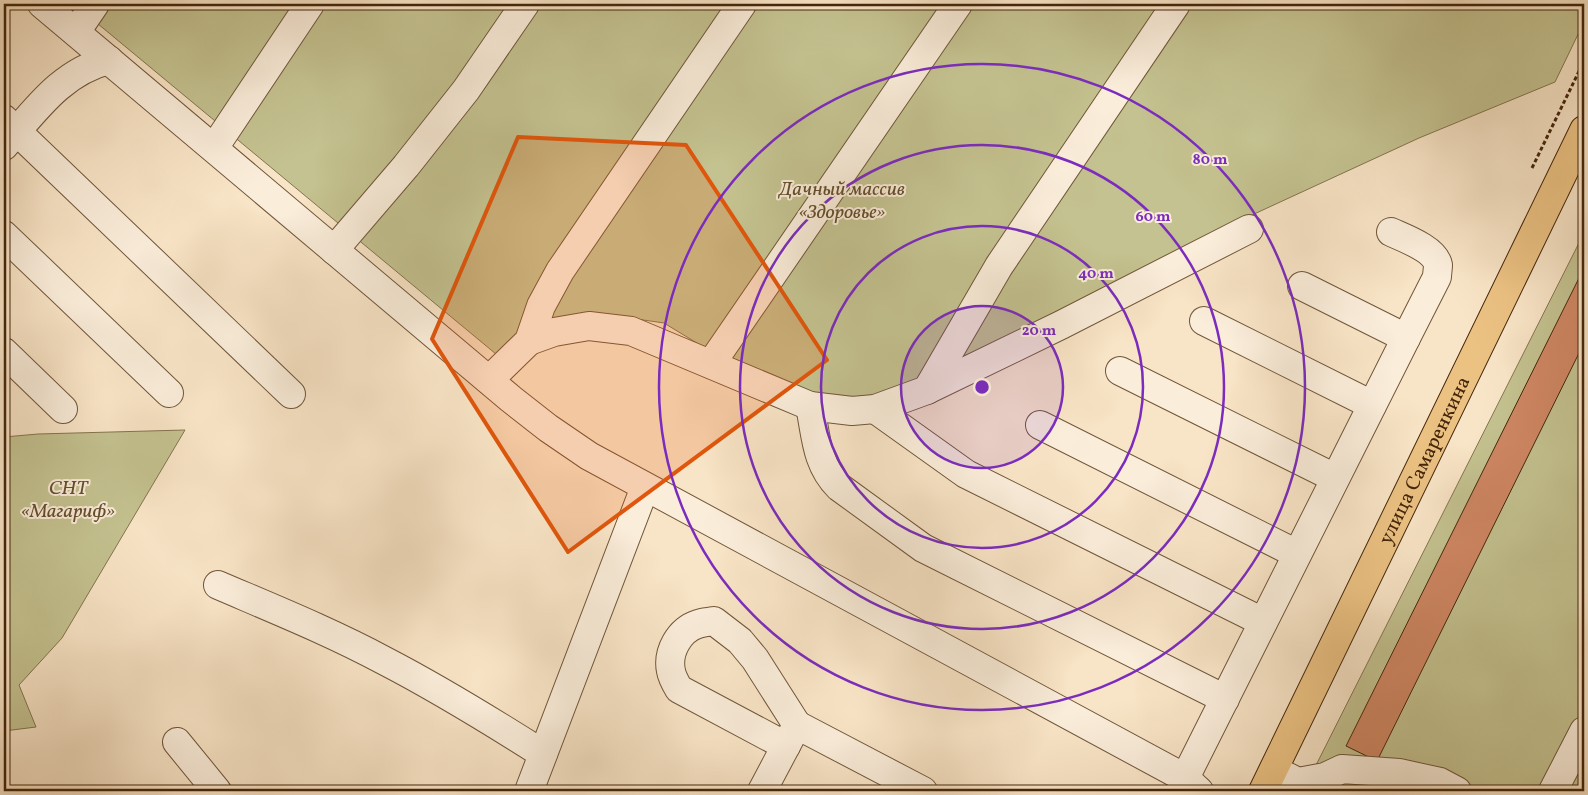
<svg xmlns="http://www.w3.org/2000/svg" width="1588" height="795" viewBox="0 0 1588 795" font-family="Vollkorn,serif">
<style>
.green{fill:#c4c290;stroke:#84744e}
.building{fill:#cf8763;stroke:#44260b}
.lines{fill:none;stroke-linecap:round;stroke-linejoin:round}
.minor-casing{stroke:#71563a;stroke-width:30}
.major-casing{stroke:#44260b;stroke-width:30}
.path{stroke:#44260b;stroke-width:3;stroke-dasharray:4 2.5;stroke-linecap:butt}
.minor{stroke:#faedda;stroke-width:28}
.major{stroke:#ecc283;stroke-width:28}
.marked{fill:#e0560c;fill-opacity:0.2;stroke:#e0560c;stroke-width:4;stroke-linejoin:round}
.ring{fill:none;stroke:#7b2cbf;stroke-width:2.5}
.labels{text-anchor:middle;stroke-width:4;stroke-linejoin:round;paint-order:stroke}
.park-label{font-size:20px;font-style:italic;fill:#644d2c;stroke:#faedda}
.street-label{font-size:20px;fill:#44260b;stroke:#faedda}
.centre{fill:#7b2cbf;stroke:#faedda;stroke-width:2.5}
.ring-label{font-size:15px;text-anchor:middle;font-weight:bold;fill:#7b2cbf;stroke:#faedda;stroke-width:4;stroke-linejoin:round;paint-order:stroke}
</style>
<rect width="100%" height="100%" fill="#f8e4c6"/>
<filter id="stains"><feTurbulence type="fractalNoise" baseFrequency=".004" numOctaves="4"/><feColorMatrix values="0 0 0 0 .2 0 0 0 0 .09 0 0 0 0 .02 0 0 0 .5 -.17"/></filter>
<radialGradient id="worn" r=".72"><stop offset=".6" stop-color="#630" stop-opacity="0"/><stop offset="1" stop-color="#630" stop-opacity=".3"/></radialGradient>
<g class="green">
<path d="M74,4h1510v18l-29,60 -136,56 -180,83 -235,126 -122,48 -46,4 -85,-23 -87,-53 -48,-7 -32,3 -70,50z"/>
<path d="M1584,233v558h-281z"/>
<path d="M185,430l-123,208 -43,47 17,42 -32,4v-294l34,-3z"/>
</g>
<path class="building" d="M1584,268v75l-207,418 -31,-15z"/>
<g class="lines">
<defs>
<g id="minor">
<path d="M42,4l469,395 37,29 41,28 596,322 14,13"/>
<path d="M76,32l19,-28"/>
<path d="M4,119l287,275"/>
<path d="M4,146c31,-35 57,-74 105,-86"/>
<path d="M214,148l96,-144"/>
<path d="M1391,232c13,6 44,17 47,33 0,4 -1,8 -1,12l-31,61"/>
<path d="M4,235l165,158"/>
<path d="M334,250l72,-84 60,-76 59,-86"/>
<path d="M1204,321l168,84"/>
<path d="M529,341l25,-9 35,-6 42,5 179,75 42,5 23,-2 52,-19 134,-65 188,-96"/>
<path d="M4,352l59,57"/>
<path d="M711,364l247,-360"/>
<path d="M1120,371l215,107"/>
<path d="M489,380l40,-39 12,-35 19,-35 182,-267"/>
<path d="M927,390l72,-124 177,-262"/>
<path d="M810,406c6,30 6,58 29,81l84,61 302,151"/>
<path d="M875,409l91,65 297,148"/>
<path d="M1040,425l257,129"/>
<path d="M218,585c56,24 113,47 167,76 54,28 106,60 158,93"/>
<path d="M177,742l40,49"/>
<path d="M786,746l-107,-57c-3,-5 -7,-12 -8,-18 -4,-19 8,-41 27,-47 5,-2 11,-2 16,-3l26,20 15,18 42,66"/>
<path d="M1274,770l24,12 27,-5 17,-8 57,4 41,9 17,9"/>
<path d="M1185,778l221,-440 -104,-52"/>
<path d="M529,791l116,-304"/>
<path d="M762,791l35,-66 126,66"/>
<path d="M1553,791l31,-60"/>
</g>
<g id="major">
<path id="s1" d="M1263,791l321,-661"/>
</g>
</defs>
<use href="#minor" class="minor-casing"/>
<use href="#major" class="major-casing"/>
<path class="path" d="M1532,168l52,-107"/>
<use href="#minor" class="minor"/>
<use href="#major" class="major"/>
</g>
<path class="marked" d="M518,137l168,8 141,215 -259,192 -136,-213z"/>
<circle cx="982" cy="387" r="81" fill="#7b2cbf" fill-opacity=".12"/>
<g class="ring">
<circle cx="982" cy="387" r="81"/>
<circle cx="982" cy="387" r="161"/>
<circle cx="982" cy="387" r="242"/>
<circle cx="982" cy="387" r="323"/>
</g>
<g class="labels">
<g class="park-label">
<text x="842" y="195">Дачный массив<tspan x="842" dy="23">«Здоровье»</tspan></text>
<text x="68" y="494">СНТ<tspan x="68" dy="23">«Магариф»</tspan></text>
</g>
<g class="street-label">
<text dy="7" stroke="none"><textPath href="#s1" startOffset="368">улица Самаренкина</textPath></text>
</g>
</g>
<circle cx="982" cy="387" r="8" class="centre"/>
<g class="ring-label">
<text x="1210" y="164">80 m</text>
<text x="1153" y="221">60 m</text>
<text x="1096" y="278">40 m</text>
<text x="1039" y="335">20 m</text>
</g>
<rect width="1588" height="795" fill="none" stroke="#f8e4c6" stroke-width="20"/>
<rect x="5" y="5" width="1578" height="785" fill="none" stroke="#44260b" stroke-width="2.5"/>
<rect x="10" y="10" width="1568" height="775" fill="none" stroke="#44260b"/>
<rect width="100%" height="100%" filter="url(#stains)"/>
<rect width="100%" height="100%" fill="url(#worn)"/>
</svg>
